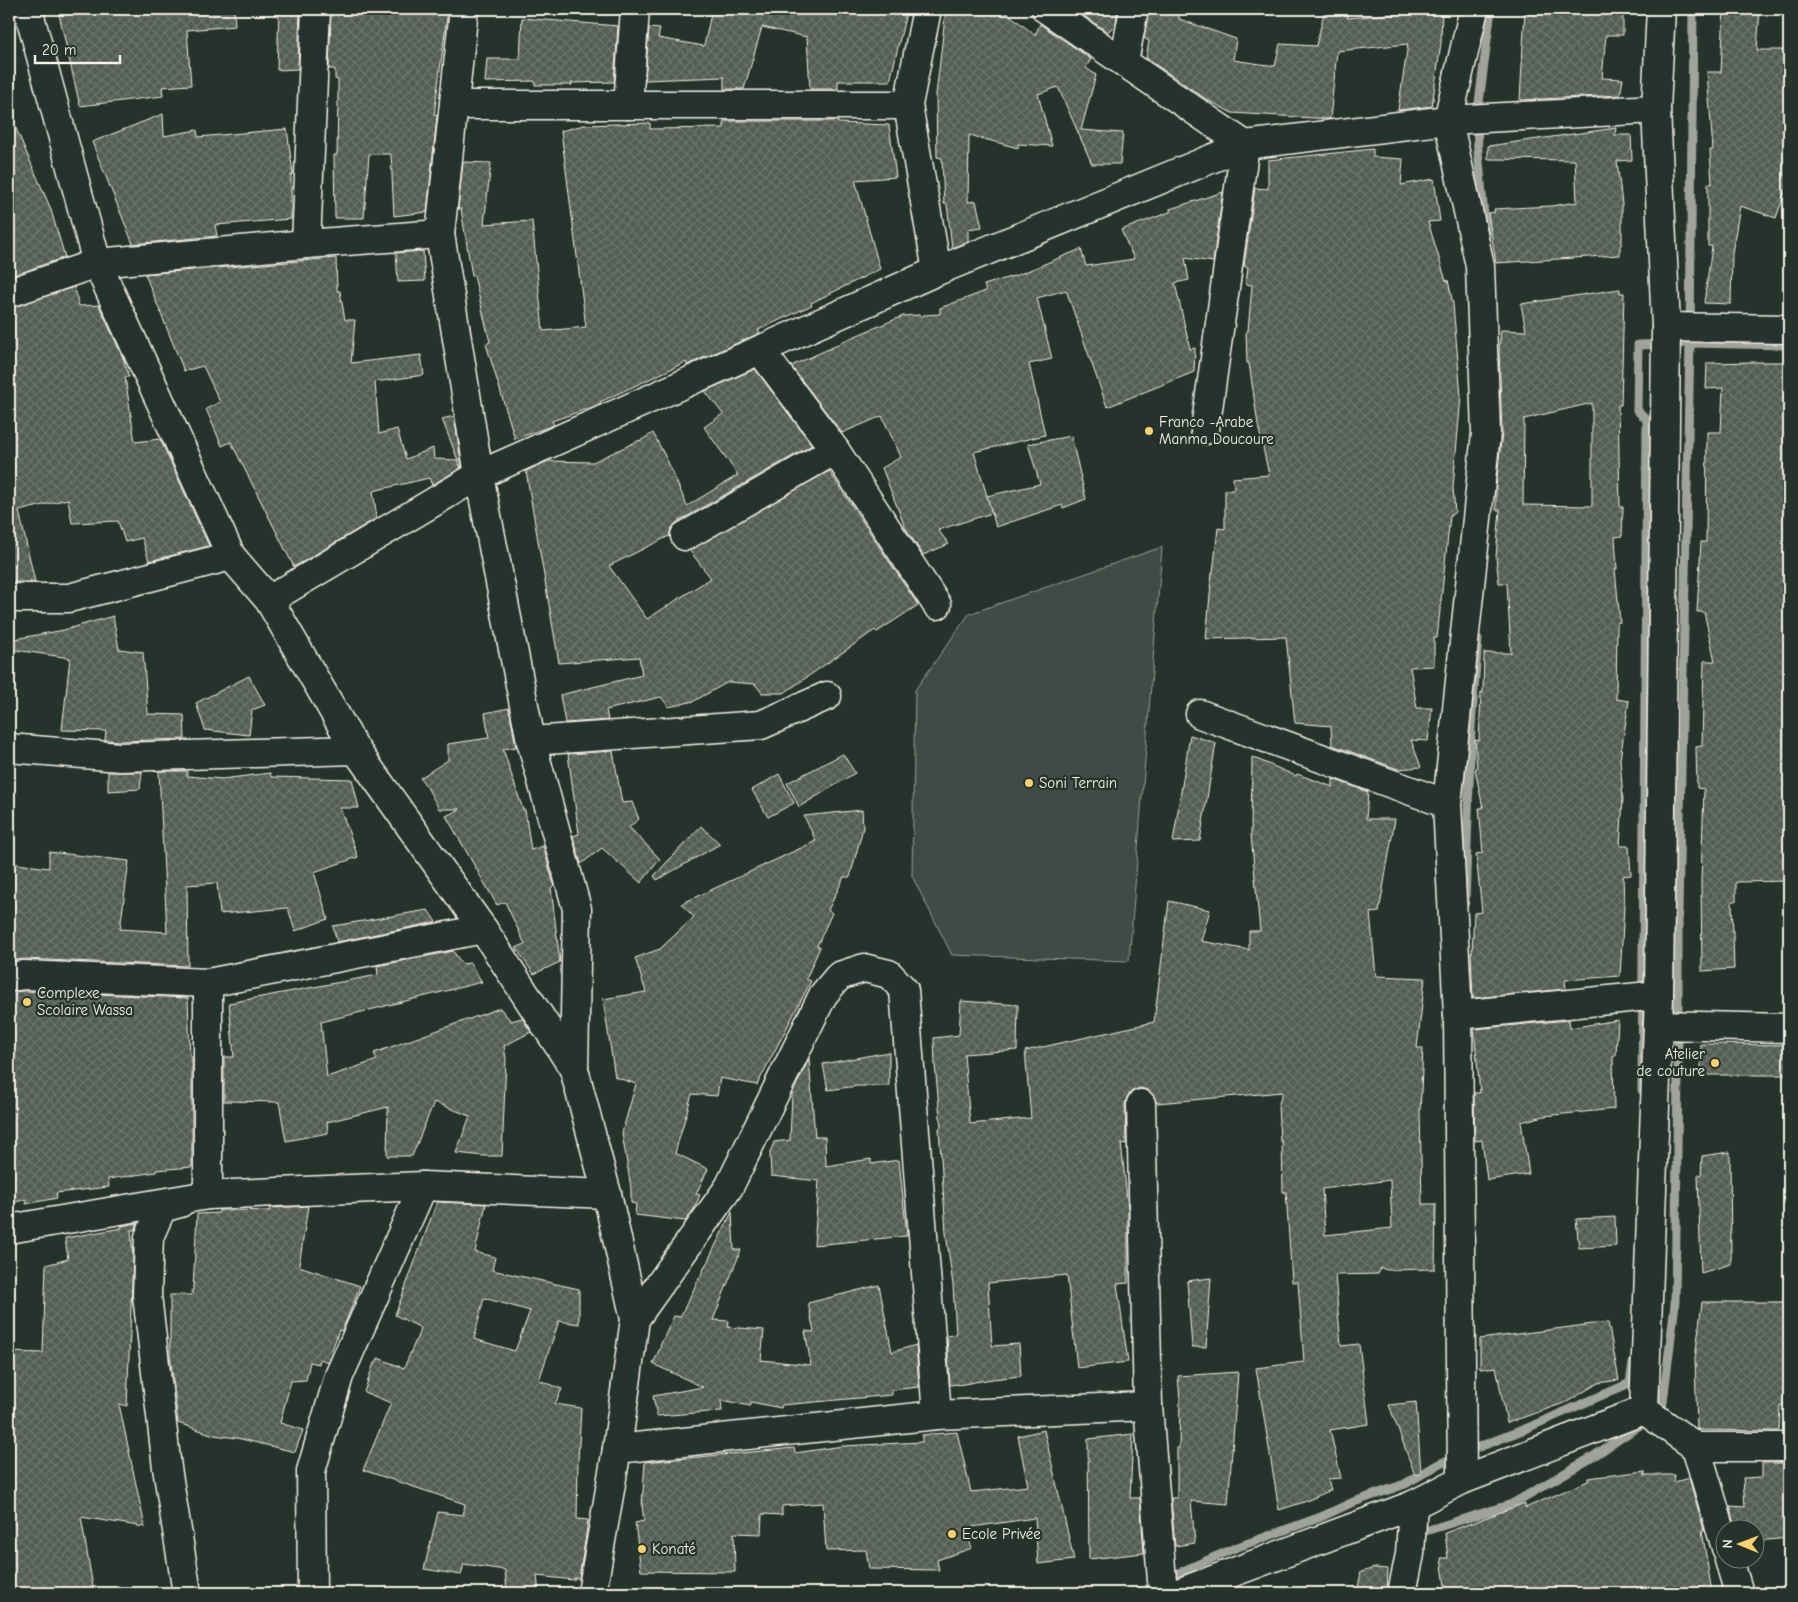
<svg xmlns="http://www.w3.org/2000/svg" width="1798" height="1602" viewBox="0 0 1798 1602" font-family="'Comic Neue',sans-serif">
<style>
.green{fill:#414b45;stroke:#9a9e96}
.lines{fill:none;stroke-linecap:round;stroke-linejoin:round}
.stream{stroke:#9fa39b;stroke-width:9}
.building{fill:url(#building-cross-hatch);stroke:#f4f1e8;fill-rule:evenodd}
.minor-casing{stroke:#f4f1e8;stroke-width:31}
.minor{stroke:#26332d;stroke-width:28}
.poi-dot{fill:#ffd166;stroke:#26332d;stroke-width:2}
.labels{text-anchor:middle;stroke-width:4.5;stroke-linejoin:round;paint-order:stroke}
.poi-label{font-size:15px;fill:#f4f1e8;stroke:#26332d;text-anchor:start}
</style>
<defs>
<pattern id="building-cross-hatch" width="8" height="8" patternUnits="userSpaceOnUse" patternTransform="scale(1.25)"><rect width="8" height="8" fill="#525c55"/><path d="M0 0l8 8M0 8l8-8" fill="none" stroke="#6c746d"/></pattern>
</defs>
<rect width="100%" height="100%" fill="#26332d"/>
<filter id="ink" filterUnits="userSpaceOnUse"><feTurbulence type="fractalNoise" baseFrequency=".02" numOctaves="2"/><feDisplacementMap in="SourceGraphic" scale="10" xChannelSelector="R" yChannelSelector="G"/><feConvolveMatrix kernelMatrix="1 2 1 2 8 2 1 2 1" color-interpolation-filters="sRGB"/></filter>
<g filter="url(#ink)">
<path class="green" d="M1162,547l-33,414 -177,-6 -40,-79 3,-186 54,-76z"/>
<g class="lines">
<g class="stream">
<path d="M1486,237l-8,-86 -1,-33 14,-109"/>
<path d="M1465,903l6,-177 7,-87"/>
<path d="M1642,1090l5,-670 -10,-10 1,-65 52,-2 99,2"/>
<path d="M1656,1414l6,-4 13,-106 3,-229v-163l12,-569 3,-334"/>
<path d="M1418,1539l1,-6 93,-29 79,-46 52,-35"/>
<path d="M1145,1593l6,-8 84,-37 86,-31 30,-14 54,-19 34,-20 22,-10 64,-25 105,-46 3,-20"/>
</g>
</g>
<g class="building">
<path d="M82,9v3l50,1v-4h102l1,17 -48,4 4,55 -29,2 1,9 -83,10 -22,-96z"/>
<path d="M279,9h21l-2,60 -21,1z"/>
<path d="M331,9h117l-14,106h3l-1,11 -9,86 -33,4 -3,-62h-22l-5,64h-29l-1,-63h3l1,-58v-17l-3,-1v-10h-6z"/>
<path d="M712,9h195l-17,72h-52v8h-28l-3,-52 -45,-10 -18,62h-20v-12l-79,3 4,-52 11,1 -2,9 46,8z"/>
<path d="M946,9h56l33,26 5,-11 51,35 -5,9 10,7 -15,55 42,3 -3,31h-28l-34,-77 -20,7 14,52 -34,-2v4l-49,-13 -1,67 8,-1 6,26 -14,2v12l-16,7 -5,-44h-3l-2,-46 -5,-1 -1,-62z"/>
<path d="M1073,9h45l-2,14 -8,9z"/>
<path d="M1149,9h31l-1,10 57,20 -3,21 42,6 5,-22 36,2 9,-37h25l-3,9 59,-5v-2l16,-1h20l-1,33 -9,63 -34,4 10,-66 -71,7 -7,68 -98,-6 -26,-14 -60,-41 3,-17 -5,-3z"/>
<path d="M1553,9h70v26h-17l-4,43 21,1 -3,16 -100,5 5,-89h28z"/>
<path d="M1724,9h36l-3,41h32v131l-13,37 -36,-12 -8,47 -1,51 -27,-1 8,-57h-4v-63l4,1 -2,-34h3l-6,-78h14z"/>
<path d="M522,18l96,8 -4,56 -43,1 1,2h-37v-4l-50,1 2,-23h33z"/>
<path d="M163,114l1,22 33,-6 1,7 89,-8 6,45 -2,1v44l-76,6 2,11 -84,8 -41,-102z"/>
<path d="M11,117l39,90 15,50 -56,20v-78l6,-1 -6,-48v-32z"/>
<path d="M724,121h114v2l51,2 7,52 -41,3 25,89 -69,34 1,2 -54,25 2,3 -73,32 -1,-3 -86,40 1,2 -49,17 2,4 -39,14 -29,-95 4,-2 -16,-66h-2l-11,-67h-3l5,-47 28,1 -7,61 48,-3 11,110 43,-4 -25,-196 23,-6 66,-2v6l74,-1z"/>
<path d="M1616,128l-1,7h16l1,25 -15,1 5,44v39l-2,1v10l-124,8 -8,-50 7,-1 -1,-3 57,-3 26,-4 -2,-42 -87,-1v-13z"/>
<path d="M1373,149v8l30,2 -2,26 33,-6 6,42 -12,1 18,59 2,-1 5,24 8,92 -8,91 2,25 -5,4 -13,122h-3v28l-24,1 7,41h15l-4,33 -17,-1 10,27 -23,2 -66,-24 -1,-19 -36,-3 -9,-86 -80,2 6,-66h1l5,-45 7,1v-39h9l-1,-12 36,-3 -11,-50 -9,-62h-2l-1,-32h2l4,-46 -6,-1 2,-17 -4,-1 11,-78 13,1v-29z"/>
<path d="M1223,192l-10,70 -28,-4 4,22 -14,3 15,66 5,-1 -1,24 -87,35 -41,-117 -29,8 15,61 -23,5 16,71 -71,17 18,61 -54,17 11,14 -26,11 -18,-28 -23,-59 19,-11 -19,-41 -40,17 -51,-67 51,-23 -1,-1 62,-26 16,-1 1,2 3,-2 17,-1v-6l46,-17 -2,-6 36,-11 61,-25 5,17 48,-7 -13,-29 49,-18v-3z"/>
<path d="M423,251l2,30 -27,1 -2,-29z"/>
<path d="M336,258l1,33h3l5,29h10l-4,43 70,-8 3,20 -49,7 4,52 18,-5 9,30 27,-11 1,11 23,1 4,8 -29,17 -3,-7 -56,13 4,27 -83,49 -63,-125 -9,4 -16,-37 14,-7 -17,-36 -19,5 -39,-97z"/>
<path d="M74,287l5,19 20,-1 24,53 6,19h-4l10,65 25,-3 49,107 -60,15 -7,-23 -17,4 -7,-21 -46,2 -4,-24 -49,12 16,71h-26v-274z"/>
<path d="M1620,289v4h4l-3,112h-3l2,102h3l-1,29 -7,1 2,32h-2l5,53 -3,1 -1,76 13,2 -9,58 3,40 -3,47h9l2,29 -8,1 1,31 -4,69 -55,4 1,9 -93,9 -2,-45h1l2,-40 8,-1 -6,-58 7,-1 -4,-45h4l-8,-39 2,-1 -2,-28 4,1 2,-49 2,1 1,-40h27l-4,-70h-8l-3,-26 4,-47h-4v-23l6,-54 -3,-84 2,-19 25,1 -5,-27zM1592,403v103l-69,-1 1,-86z"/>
<path d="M1754,362h35l-1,48 1,35v166l-1,86h-2v47h3v137l-53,1v19h-4l2,68 -32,2 -1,-89 3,-93 -7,-1 -1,-41 6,-1 2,-85h11l-11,-49h-7l4,-70h5l1,-110h14l2,-44 -17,1 1,-26z"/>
<path d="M755,369l57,76 -135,77 -6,7 -2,7 -60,30 38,53 64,-41 -22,-28 140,-79 89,134 -41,27 -2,-2 -91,63h-22l-7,-9 -27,-2 -34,19 -25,6 -8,-10 -55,13 2,10 -43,3 -5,-28 82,-20 -3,-18 -80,6 -33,-192 22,-10 45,1 47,-22v1l13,-8 15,29 19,44 51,-31 -34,-48 19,-13 -18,-23z"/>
<path d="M454,416l8,51 -1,1 -19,-49z"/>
<path d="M1071,436l15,63 -23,9 -1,-3 -66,22 -9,-31 53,-12 -12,-40z"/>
<path d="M113,616l6,33 24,3 5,62 36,1 1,24 -65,2 -15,-1 1,-9 -44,-1 8,-72 -61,-9v-9l55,-10z"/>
<path d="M249,676l16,29 -13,5 -3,25 -44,-5 -9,-27z"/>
<path d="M509,708l7,39 -13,2 20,61h2l6,40 12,-4 11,39 -3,3 9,74 -26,12 -18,-26 9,-4 -20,-42 -8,3 -51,-89 14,-7h-21l-12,-22 -7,-9 28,-18v-16l41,-6 -4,-25z"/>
<path d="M1190,735l26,8 -16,98 -27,1z"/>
<path d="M613,751l9,52 10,-1 7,17 -10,8 31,32 -19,24 -39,-35 -21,16 -8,-28 6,-2 -11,-80z"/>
<path d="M843,754l12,19 -56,34 -12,-24z"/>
<path d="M1252,757l44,19 1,-2 36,13v-8l35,13 -2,27h29l-16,93 -9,1 6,63 49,2 -8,70h6l-3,64 2,92h14l-1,65 -48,1 -6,-2 -3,6 -43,1 6,71 18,-2 10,80 -39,6 11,48 -13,1 3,11 -27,12 -25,8 -23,-142 48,-6 -6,-80h-6l-6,-90h-3l-1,-51h-2l-2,-35 5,-14 -126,11 -3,-7 -6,-6 -8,-2 -8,3 -5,6 -2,7 1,40 -5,-1 7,65v75l-11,1 11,78 -51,6 -10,-93 -79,8 4,63 27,-2 2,32 -29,3 -34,6v-1l-8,1 -3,-49 9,-2 -3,-49 -7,-52 -7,-105 2,-1 -6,-62 -1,-27 25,-3 2,-34 57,4 -1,45 -53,4 6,70 61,-6 -6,-67 129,-29 15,-121 41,9 -9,31 48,9v-19h11l-9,-96zM1390,1180l2,48 -67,7 -3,-46z"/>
<path d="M159,771h28v5l35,3 48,-6 1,4 81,2 7,29h-19l18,49 -44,15 14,47 -33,12 -7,-23 -68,6 -3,-31 -30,2 1,81 -163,-7 -16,2v-98l40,5v-16l80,9 -9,68 47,3z"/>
<path d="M108,772h34l-2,17 -32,2z"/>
<path d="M779,774l15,29 -26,14 -16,-27z"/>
<path d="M862,810l1,18 -13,49h-6l-16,33 4,3 -15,33 3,1 -14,32 5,2 -54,104 -37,-7 -3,18 -25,-2 -17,59 33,16 -12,25 4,1 -6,14 -9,12 -50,-6 1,-11 -5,-1v-15l-9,-55 14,-49 -21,-7 -12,-78 43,-7 -11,-34 25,-9 34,-32 -13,-13 135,-63 -12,-25z"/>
<path d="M701,826l19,18 -63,36 -3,-4z"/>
<path d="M428,910l8,12 -99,20 -4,-16z"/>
<path d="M453,951l9,13 8,-1 12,19 -161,40 6,55 50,-17 -3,-7 126,-45 11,13 11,-3 9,14 -27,14 2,13 -4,97h-18l-28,-3 14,-37 -36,-14 -22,54h-25l1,-49 -61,15 1,11 -42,8 -7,-39 -55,-1v-44h10l-5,-54 149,-28 -1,-9z"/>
<path d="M25,991l163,7 2,59h2v110l-36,3v2l-48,7 1,8 -53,6 1,5 -31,6v-5l-17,5v-212z"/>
<path d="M1569,1020l1,8 48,-8 -2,36h-3l1,53 -70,7 -23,6 8,52 -42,6 -5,-40 -7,1 -1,-48h6l-6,-64z"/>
<path d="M1701,1044l88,1v30h-88z"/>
<path d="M889,1052v34h-32l-29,4 -5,-26z"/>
<path d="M809,1059l6,78h10l1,29 45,-7v5l28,-4 8,76 -93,9 5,-64 -48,-5 -1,-23 4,-11 16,-2 2,-46z"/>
<path d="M1730,1152l1,112 -30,9 -3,-98h3l1,-19z"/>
<path d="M437,1202l49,2 -11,48 20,5 -3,13 87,19v35l-20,-3 -20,59 23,9 -7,15 26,4 -3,53 -1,58 11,1 -3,21 -6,37h-5v2l-37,-4 2,17h-32l-2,-23 -41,-6 -3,11 -37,-6 14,-57 25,3 2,-11 -102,-34 28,-67 -27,-11 10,-29h2l2,-5 26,10 17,-40 -26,-13zM484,1298l46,13 -15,40 -41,-12z"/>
<path d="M308,1206l-9,60 61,20 -18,45 -3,-1 -11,32 -8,-3 -1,5 -9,-2 -4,18 -15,1 -11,42 23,7 -8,22 -58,-14 -23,-3 -36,-12 -8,-69v-59h22v-5h1l4,-76 22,-1v-3h14l37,1v-3z"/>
<path d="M732,1212l2,38h7l-28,70 16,1 -1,6 36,3 -3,30 50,5 -6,-34 9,1 -6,-29 71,-18 13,67 24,-7 3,42 -27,3v5l-110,10 -1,3 -30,-6 -1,4 -29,-6 1,11 -65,5 -4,-20 50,-9 -50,-23 8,-18h-1l14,-30 6,1z"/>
<path d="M1615,1217l1,29 -37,2 -3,-29z"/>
<path d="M138,1223l-3,7h-4l2,27 -6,149 -8,-2 26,123 -64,-10 13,76h-85v-241l34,1 3,-88 22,-6 -3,-21 57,-10 -1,-2z"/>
<path d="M1211,1278l-5,69h-14l-5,-66z"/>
<path d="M1702,1302h87v104l-9,-1 -1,26 -80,-1 -2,-2 -2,-69z"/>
<path d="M1608,1322l11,58 -21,3 -31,19 -60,21 -11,-56 -16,2v-30z"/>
<path d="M1238,1372l-10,132 -37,-3 4,42 -20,3 -4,-48h6v-50h2l1,-48 -2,-24z"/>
<path d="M1416,1402l5,71 -6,2 -26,-70z"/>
<path d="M1044,1430l30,130 -36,4 -3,-46 -70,10 7,20 -35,12 2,10 -70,-1 -3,-19 -40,1 -3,-48 -41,3v9l-20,-1 -1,20 -27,-1 1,39 -94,-1 -6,-48 9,-2 -2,-16 3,-43 149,-14 1,5 48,-7 79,-4v-7l35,-3 14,60 57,-6 -10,-50z"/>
<path d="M1133,1434l-3,64h10l4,55 -55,6 -1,-120z"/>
<path d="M1762,1463h27v75l-33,3v-11h-19l-7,-24 15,1 -2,-29 19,-1z"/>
<path d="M1645,1471v4h30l-1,7 15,-4 15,52h-2l10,63h-266l-5,-35h7l-3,-25 80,-30v5l63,-27v-3z"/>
<path d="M1375,1568l13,1 -1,24h-30l4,-21z"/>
</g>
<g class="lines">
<defs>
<g id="minor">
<path d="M28,9l69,254 134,293 38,44 87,150 127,179 91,140 33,125 28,125 -18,130 -25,144"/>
<path d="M316,9l-10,235 134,-10"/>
<path d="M464,9l-24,225 39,241 52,266 46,168 -3,160"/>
<path d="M927,9l-19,96 29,166"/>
<path d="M1046,9l199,136 -40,285"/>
<path d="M1124,62l10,-53"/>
<path d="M454,105h454"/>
<path d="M628,105l7,-96"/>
<path d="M9,293l88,-30 209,-19"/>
<path d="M1666,327l123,2"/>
<path d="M760,350l75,100 102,155"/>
<path d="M685,536l150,-86"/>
<path d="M9,598h60l162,-42"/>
<path d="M269,600l210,-125 458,-204 308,-126 203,-25 208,-11"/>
<path d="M1200,714l247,90 39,-371 -6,-167 -32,-146 26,-111"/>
<path d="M531,741l230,-16 66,-29"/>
<path d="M9,748l111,9 236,-7"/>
<path d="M1447,804l11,211 4,465"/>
<path d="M9,977l15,-2 184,8 275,-54"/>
<path d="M208,983v212"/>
<path d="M1458,1015l201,-20"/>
<path d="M1658,1025l131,3"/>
<path d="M1141,1104l7,302 15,187"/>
<path d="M180,1203l-18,5 -13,29 -2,58 20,173 20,125"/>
<path d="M9,1229l199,-34 215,-9 184,8"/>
<path d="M635,1319l94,-132 94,-192 16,-19 25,-8 25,6 15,16 33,425"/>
<path d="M1644,1410l15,-415 7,-668 -10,-218 5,-100"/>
<path d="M1644,1410l52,37h93"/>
<path d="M1696,1447l30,101"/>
<path d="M617,1449l320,-34 211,-9"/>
<path d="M1729,1560l10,33"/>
<path d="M312,1593l-1,-122 28,-95 84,-190"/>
<path d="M1178,1593l235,-88 49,-25 182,-70"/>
<path d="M1402,1593l8,-39 3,-49"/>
</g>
</defs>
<use href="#minor" class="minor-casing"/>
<use href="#minor" class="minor"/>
</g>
</g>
<g class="poi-dot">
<circle cx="1149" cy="431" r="5"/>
<circle cx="1029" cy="783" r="5"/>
<circle cx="27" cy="1002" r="5"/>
<circle cx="1715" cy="1063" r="5"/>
<circle cx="952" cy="1534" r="5"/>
<circle cx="642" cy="1549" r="5"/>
</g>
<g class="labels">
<g class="poi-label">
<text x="1159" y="427">Franco -Arabe<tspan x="1159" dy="17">Manma Doucoure</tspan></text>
<text x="1039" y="788">Soni Terrain</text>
<text x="37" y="998">Complexe<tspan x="37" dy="17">Scolaire Wassa</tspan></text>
<text x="1705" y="1059" text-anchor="end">Atelier<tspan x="1705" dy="17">de couture</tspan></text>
<text x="962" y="1539">Ecole Privée</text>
<text x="652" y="1554">Konaté</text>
</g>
</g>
<rect width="1798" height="1602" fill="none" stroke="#26332d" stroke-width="30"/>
<rect x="15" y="15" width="1768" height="1572" fill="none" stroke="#f4f1e8" stroke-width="2" filter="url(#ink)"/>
<g transform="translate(1740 1544) rotate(271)"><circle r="24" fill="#26332d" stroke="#787f78"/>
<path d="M0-4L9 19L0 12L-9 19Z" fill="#ffd166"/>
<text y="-8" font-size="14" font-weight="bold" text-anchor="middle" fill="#f4f1e8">N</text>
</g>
<path d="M35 55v8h85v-8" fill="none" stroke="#f4f1e8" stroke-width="2.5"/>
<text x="42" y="55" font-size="15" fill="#f4f1e8" stroke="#26332d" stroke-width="4" paint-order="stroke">20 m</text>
</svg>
